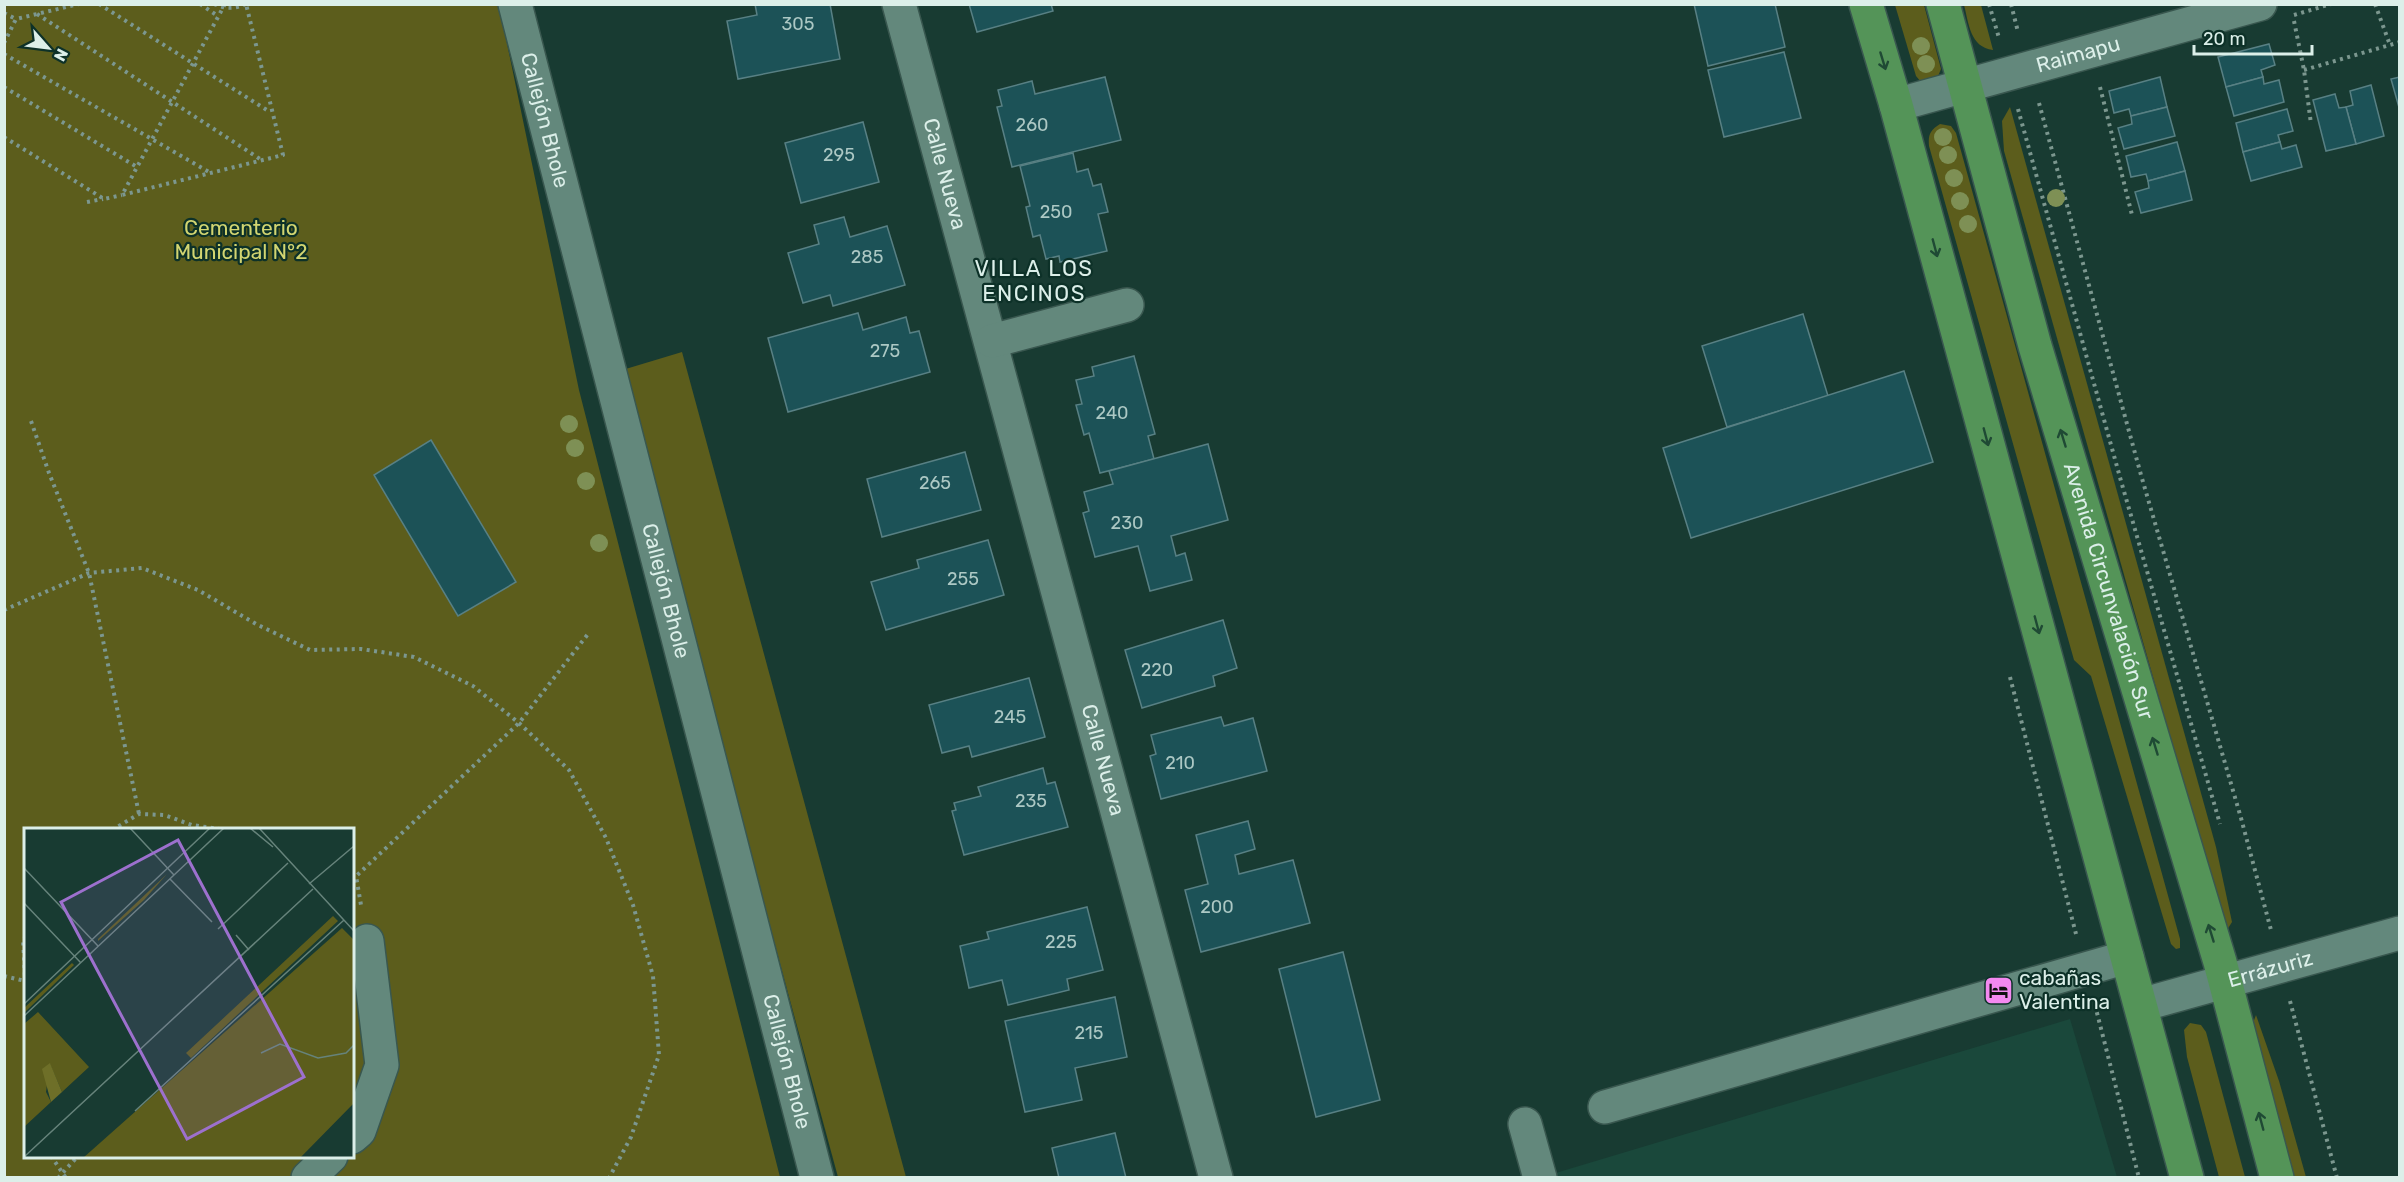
<svg xmlns="http://www.w3.org/2000/svg" width="2404" height="1182" viewBox="0 0 2404 1182" font-family="Rubik,sans-serif">
<style>
.built{fill:#1a483b}
.green{fill:#5c5d1c;fill-rule:evenodd}
.building{fill:#1c5257;stroke:#588084;stroke-width:1.5}
.lines{fill:none;stroke-linecap:round;stroke-linejoin:round}
.minor-casing{stroke:#39574f;stroke-width:36}
.major-casing{stroke:#39574f;stroke-width:36}
.path{stroke:#7c978f;stroke-width:4;stroke-dasharray:3 4.5;stroke-linecap:butt}
.minor{stroke:#63887c;stroke-width:33}
.major{stroke:#549458;stroke-width:33}
.tree{fill:#7e9055}
.oneway{stroke:#1f4a34}
.labels{text-anchor:middle;stroke-width:4.5;stroke-linejoin:round;paint-order:stroke}
.number-label{font-size:18px;fill:#acc8c4}
.street-label{font-size:21px;fill:#dcefe9;stroke:#0d3128}
.park-label{font-size:21px;fill:#d2d571;stroke:#0d3128}
.poi-label{font-size:21px;fill:#dcefe9;stroke:#0d3128;text-anchor:start}
.neighbourhood-label{font-size:22px;letter-spacing:1.5px;fill:#dcefe9;stroke:#0d3128}
.inset-road{fill:none;stroke:#66837b;stroke-width:1.5}
.view{fill:#9d70ce;fill-opacity:0.15;stroke:#9d70ce;stroke-width:3}
.inset-edge{fill:none;stroke:#dcefe9;stroke-width:3}
</style>
<rect width="100%" height="100%" fill="#183b32"/>
<path class="built" d="M2070,1019l47,158 -567,1 -1,-3z"/>
<g class="green">
<path d="M5,5h494l80,385 201,787 -775,1zM26,830h326v326h-326z"/>
<path d="M1895,5h29l17,64 -5,12 -15,1 -5,-6z"/>
<path d="M1964,5h17l12,45c-23,-3 -24,-26 -29,-45z"/>
<path d="M2010,107l206,740 16,75 -5,8 -29,-94 -194,-685 -2,-30z"/>
<path d="M1940,124l11,2 5,7 203,730 21,76v9l-4,1 -5,-5 -80,-268 -17,-16 -145,-514c-1,-11 1,-16 11,-22z"/>
<path d="M682,352l224,825h-68l-219,-806z"/>
<path d="M2256,1015l23,66 27,96h-16l-37,-154z"/>
<path d="M2190,1023l11,2 5,7 39,145h-26l-32,-120 -3,-27z"/>
</g>
<g class="building">
<path d="M755,4h75l10,55 -102,20 -11,-58 30,-6z"/>
<path d="M969,4h82l2,7 -76,21z"/>
<path d="M1694,4h81l10,43 -77,19z"/>
<path d="M2269,44l6,21 -14,5 2,7 -37,10 -8,-30z"/>
<path d="M1784,52l17,66 -77,19 -16,-67z"/>
<path d="M1105,77l16,63 -109,27 -15,-60 5,-1 -4,-16 34,-9 3,13z"/>
<path d="M2160,77l7,30 -36,9 -2,-7 -15,4 -5,-22z"/>
<path d="M2263,77l1,7 15,-4 5,22 -50,14 -8,-29z"/>
<path d="M2400,77v34l-9,-32z"/>
<path d="M2371,85l13,51 -28,8 -10,-37 7,-2 -3,-14z"/>
<path d="M2335,94l4,14 7,-1 10,37 -30,7 -13,-51z"/>
<path d="M2167,107l8,29 -51,13 -6,-21 14,-4 -1,-8z"/>
<path d="M2287,109l6,22 -15,4 2,7 -37,10 -7,-29z"/>
<path d="M863,122l16,60 -78,21 -16,-60z"/>
<path d="M2177,142l8,29 -37,10 -2,-7 -15,3 -5,-21z"/>
<path d="M2280,142l2,7 14,-4 6,22 -51,14 -8,-29z"/>
<path d="M1073,153l4,19 11,-3 5,17 8,-2 7,28 -10,2 9,37 -47,11 -1,-6 -13,3 -6,-24 -7,2 -7,-30 4,-1 -10,-40z"/>
<path d="M2185,171l7,29 -51,13 -6,-21 14,-4 -1,-7z"/>
<path d="M844,217l6,20 37,-11 18,59 -72,21 -3,-11 -27,8 -15,-50 31,-9 -5,-19z"/>
<path d="M858,313l5,17 43,-13 4,16 9,-2 11,41 -142,40 -20,-74z"/>
<path d="M1803,314l25,82 -101,31 -25,-81z"/>
<path d="M1134,356l21,78 -7,2 6,23 -54,14 -11,-40 -5,2 -8,-30 6,-1 -6,-24 18,-4 -2,-9z"/>
<path d="M1904,371l29,91 -242,76 -28,-90z"/>
<path d="M431,440l85,142 -58,34 -84,-141z"/>
<path d="M1208,444l20,76 -57,16 5,20 9,-3 7,27 -42,11 -12,-45 -43,11 -12,-44 6,-2 -5,-19 29,-8 -4,-13z"/>
<path d="M965,452l16,58 -99,27 -15,-58z"/>
<path d="M988,540l16,55 -118,35 -15,-48 48,-14 -2,-8z"/>
<path d="M1223,620l14,48 -24,8 2,10 -73,22 -17,-58z"/>
<path d="M1029,678l16,59 -73,20 -3,-11 -27,7 -13,-48z"/>
<path d="M1221,717l3,9 29,-8 14,53 -106,28 -11,-43 6,-2 -5,-19z"/>
<path d="M1043,768l4,16 8,-2 13,45 -104,28 -12,-44 4,-1 -2,-7 27,-7 -3,-9z"/>
<path d="M1248,821l7,28 -20,6 4,19 54,-14 17,63 -109,29 -16,-62 23,-6 -12,-49z"/>
<path d="M1087,907l16,63 -36,9 2,11 -61,15 -6,-25 -33,8 -9,-42 29,-7 -2,-7z"/>
<path d="M1343,952l37,148 -64,17 -37,-148z"/>
<path d="M1115,997l12,60 -52,11 7,32 -57,12 -20,-91z"/>
<path d="M1115,1133l11,45h-67l-7,-30z"/>
</g>
<g class="lines">
<defs>
<g id="minor">
<path id="s1" d="M515,4l302,1174"/>
<path id="s2" d="M899,4l317,1174"/>
<path id="s3" d="M1896,105l364,-101"/>
<path d="M992,341l135,-36"/>
<path id="s4" d="M2141,1005l259,-72"/>
<path d="M1605,1107l522,-150"/>
<path d="M1525,1124l15,54"/>
<path d="M352,1137l7,-6 23,-66 -15,-124"/>
<path d="M308,1178l23,-22"/>
</g>
<g id="major">
<path d="M1866,4l30,101 291,1073"/>
<path id="s5" d="M1943,4l92,342 185,616 57,216"/>
</g>
</defs>
<use href="#minor" class="minor-casing"/>
<use href="#major" class="major-casing"/>
<g class="path">
<path d="M99,4l171,108"/>
<path d="M200,4l18,12"/>
<path d="M214,4c12,5 20,5 32,0"/>
<path d="M225,4l-103,191 161,-40 -37,-151"/>
<path d="M1989,4l10,34"/>
<path d="M2011,4l7,28"/>
<path d="M2375,4l15,41"/>
<path d="M4,13l12,6"/>
<path d="M37,14l223,145"/>
<path d="M2294,15l37,-11"/>
<path d="M2294,21l10,49 7,54"/>
<path d="M4,43l12,-24 63,-15"/>
<path d="M4,54l205,118"/>
<path d="M2304,70l96,-28"/>
<path d="M4,87l133,80"/>
<path d="M2100,87l32,128"/>
<path d="M2039,103l102,372 100,343 30,112"/>
<path d="M2018,109l103,372 99,343"/>
<path d="M4,137l100,62 18,-4"/>
<path d="M87,202l16,-3"/>
<path d="M31,421l18,52 40,100 50,241"/>
<path d="M4,610l85,-37 53,-5 56,22 58,34 54,26 51,-1 53,8 59,29 46,37 50,47 37,68 27,67 20,71 6,79 -28,82 -22,41"/>
<path d="M2010,677l66,257"/>
<path d="M112,830l27,-16 25,1 28,10 34,5"/>
<path d="M352,876h4l5,29"/>
<path d="M352,880l167,-157 69,-89"/>
<path d="M26,936l-3,4 3,57"/>
<path d="M4,976l21,5"/>
<path d="M2290,1001l47,177"/>
<path d="M2095,1005l44,173"/>
<path d="M51,1156l15,22"/>
<path d="M58,1178l20,-22"/>
</g>
<use href="#minor" class="minor"/>
<use href="#major" class="major"/>
</g>
<g class="tree">
<circle cx="1921" cy="46" r="9"/>
<circle cx="1926" cy="64" r="9"/>
<circle cx="1943" cy="137" r="9"/>
<circle cx="1948" cy="155" r="9"/>
<circle cx="1954" cy="178" r="9"/>
<circle cx="2056" cy="198" r="9"/>
<circle cx="1960" cy="201" r="9"/>
<circle cx="1968" cy="224" r="9"/>
<circle cx="569" cy="424" r="9"/>
<circle cx="575" cy="448" r="9"/>
<circle cx="586" cy="481" r="9"/>
<circle cx="599" cy="543" r="9"/>
</g>
<defs><path id="oneway-shaft" d="M-6 0H5M1.5-3L5.5 0L1.5 3" fill="none" stroke-width="1.6" stroke-linecap="round" stroke-linejoin="round" transform="scale(1.5)"/></defs>
<g class="oneway">
<use href="#oneway-shaft" transform="translate(1883 61) rotate(73)"/>
<use href="#oneway-shaft" transform="translate(1935 248) rotate(75)"/>
<use href="#oneway-shaft" transform="translate(1986 437) rotate(75)"/>
<use href="#oneway-shaft" transform="translate(2063 438) rotate(-107)"/>
<use href="#oneway-shaft" transform="translate(2037 625) rotate(75)"/>
<use href="#oneway-shaft" transform="translate(2155 746) rotate(-107)"/>
<use href="#oneway-shaft" transform="translate(2211 933) rotate(-107)"/>
<use href="#oneway-shaft" transform="translate(2261 1121) rotate(-105)"/>
</g>
<defs>
<symbol id="hotel-square" viewBox="-11 -11 22 22"><rect x="-9" y="-9" width="18" height="18" rx="4" fill="#f489f0" stroke="#0d3128"/><path d="M-6-4.5h1.5V1H6V5H4.5V3h-9V5H-6ZM-4 0a1.8 1.8 0 1 1 3.6 0ZM.5 0V-2.5h3Q6-2.5 6 0Z" fill="#111"/></symbol>
</defs>
<g fill-rule="evenodd">
<use href="#hotel-square" x="1982" y="974" width="33" height="33"/>
</g>
<g class="labels">
<g class="number-label">
<text x="798" y="30">305</text>
<text x="1032" y="131">260</text>
<text x="839" y="161">295</text>
<text x="1056" y="218">250</text>
<text x="867" y="263">285</text>
<text x="885" y="357">275</text>
<text x="1112" y="419">240</text>
<text x="935" y="489">265</text>
<text x="1127" y="529">230</text>
<text x="963" y="585">255</text>
<text x="1157" y="676">220</text>
<text x="1010" y="723">245</text>
<text x="1180" y="769">210</text>
<text x="1031" y="807">235</text>
<text x="1217" y="913">200</text>
<text x="1061" y="948">225</text>
<text x="1089" y="1039">215</text>
</g>
<g class="street-label">
<text dy="7" stroke="none"><textPath href="#s3" startOffset="189">Raimapu</textPath></text>
<text dy="7" stroke="none"><textPath href="#s1" startOffset="120">Callejón Bhole</textPath></text>
<text dy="7" stroke="none"><textPath href="#s2" startOffset="176">Calle Nueva</textPath></text>
<text dy="7" stroke="none"><textPath href="#s1" startOffset="606">Callejón Bhole</textPath></text>
<text dy="7" stroke="none"><textPath href="#s5" startOffset="610">Avenida Circunvalación Sur</textPath></text>
<text dy="7" stroke="none"><textPath href="#s2" startOffset="783">Calle Nueva</textPath></text>
<text dy="7" stroke="none"><textPath href="#s4" startOffset="134">Errázuriz</textPath></text>
<text dy="7" stroke="none"><textPath href="#s1" startOffset="1092">Callejón Bhole</textPath></text>
</g>
<g class="park-label">
<text x="241" y="235">Cementerio<tspan x="241" dy="24">Municipal N°2</tspan></text>
</g>
<g class="poi-label">
<text x="2019" y="985">cabañas<tspan x="2019" dy="24">Valentina</tspan></text>
</g>
<g class="neighbourhood-label">
<text x="1034" y="276">VILLA LOS<tspan x="1034" dy="25">ENCINOS</tspan></text>
</g>
</g>
<g transform="translate(24 828)">
<rect width="330" height="330" fill="#183b32"/>
<path d="M143,46l-23,26 -46,41v-2zM309,88l5,5 -147,137 -5,-5zM318,100l12,12v163l-54,55h-217zM48,135l2,2 -50,48v-5zM14,184l51,55 -27,25 -12,-28 -4,28 5,10 -27,25v-103z" fill="#5c5d1c"/>
<path d="M26,235l12,29 -11,10 -9,-33z" fill="#6e6f28"/>
<path class="inset-road" d="M106,0l44,47M226,0l23,19M235,0l95,103M0,40l74,78M146,51l42,43M285,56l45,-38M0,75l57,60M194,101l70,-66M212,107l13,15M0,176l186,-176M0,188l200,-188M237,225l19,-9 38,14 28,-5 8,-8M111,283l209,-191M0,329l289,-268"/>
<path class="view" d="M154,12l126,237 -117,62 -126,-237z"/>
<rect width="330" height="330" class="inset-edge"/>
</g>
<rect width="2404" height="1182" fill="none" stroke="#dcefe9" stroke-width="12"/>
<g transform="translate(48 48) rotate(118)" stroke="#0d3128" stroke-width="4.5" paint-order="stroke">
<path d="M0-4.5L10 22L0 15L-10 22Z" fill="#dcefe9"/>
<text y="-9" font-size="16" font-weight="bold" text-anchor="middle" fill="#dcefe9">N</text>
</g>
<path d="M2194 45v9h118v-9" fill="none" stroke="#dcefe9" stroke-width="3"/>
<text x="2203" y="45" font-size="18" fill="#dcefe9" stroke="#0d3128" stroke-width="4.5" paint-order="stroke">20 m</text>
</svg>
